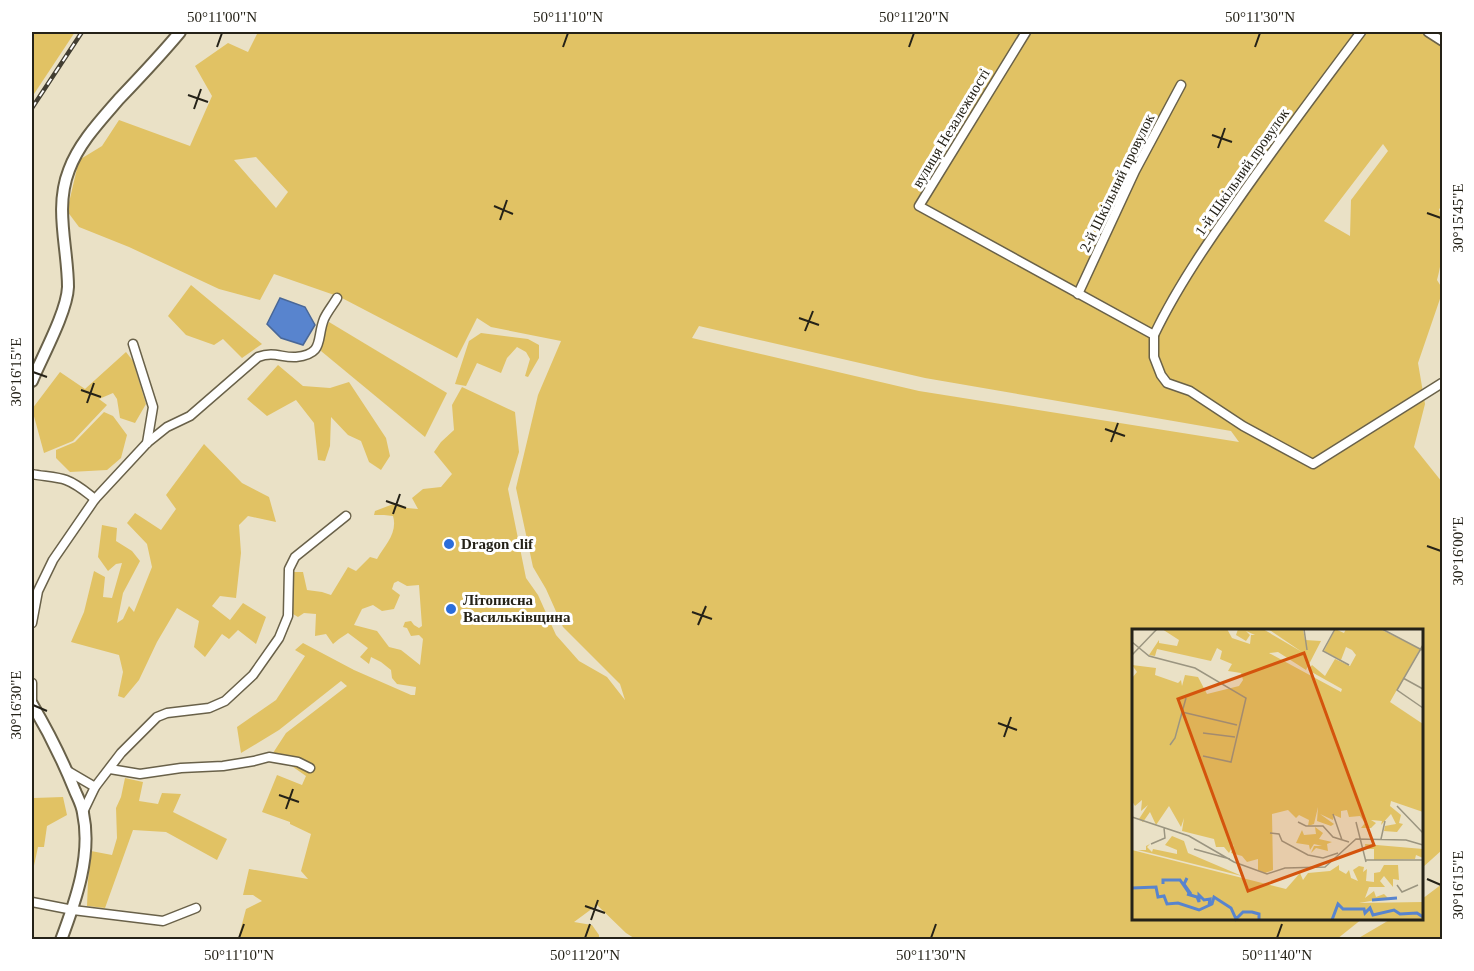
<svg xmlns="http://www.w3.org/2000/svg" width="1474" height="971" viewBox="0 0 1474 971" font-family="'Times New Roman',serif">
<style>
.green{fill:#e1c264;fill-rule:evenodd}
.water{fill:#5884ce;stroke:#496797;stroke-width:1.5}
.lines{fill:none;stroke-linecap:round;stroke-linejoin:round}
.minor-casing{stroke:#696149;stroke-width:11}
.tertiary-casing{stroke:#696149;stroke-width:14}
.minor{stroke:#fff;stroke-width:8}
.tertiary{stroke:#fff;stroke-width:10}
.rail-casing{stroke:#423e32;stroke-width:4.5}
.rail{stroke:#fff;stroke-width:2;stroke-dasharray:7;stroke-linecap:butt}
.ticks{fill:none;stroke:#252218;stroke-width:2}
.poi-dot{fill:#2c6dda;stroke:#fff;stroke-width:2}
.labels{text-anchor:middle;stroke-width:6;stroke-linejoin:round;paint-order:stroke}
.street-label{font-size:15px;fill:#252218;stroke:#fff}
.poi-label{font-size:15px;font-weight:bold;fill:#252218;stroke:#fff;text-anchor:start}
.inset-river{fill:none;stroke:#5884ce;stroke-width:3}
.inset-road{fill:none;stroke:#9b9580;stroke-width:1.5}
.view{fill:#d4540d;fill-opacity:0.15;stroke:#d4540d;stroke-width:3}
.inset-edge{fill:none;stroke:#252218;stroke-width:3}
.neatline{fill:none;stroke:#252218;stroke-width:2}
.ticks-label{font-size:15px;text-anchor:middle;fill:#252218}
</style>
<rect width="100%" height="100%" fill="#eae1c6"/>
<g class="green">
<path d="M32,32h43l-43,65z"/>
<path d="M258,32h1184v175l-3,2c7,22 4,48 -2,71l5,8v5l-24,70 7,41 -11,43 28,35v368l-20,18v-238h-288v288l228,1 -25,20 -700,1 -11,-7 -29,-28 -23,17 18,3 7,10v4h-361l8,-30 16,-8 -9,-6h-10l6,-26 59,10 -7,-8 10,-37 -21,-10v-2l-28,-10 15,-37 25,10 4,-9 -33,-23 13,-20 61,-47 -6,-5 -62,49 -38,23 -4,-26 39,-27 29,-44 -10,-6 8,-7 51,27 57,25h4l1,-8 -19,-3 -5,-6 -1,-8 -10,-8 -10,-5 -2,7 -9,-7 8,-9 -20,-15 -9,6 -6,5 -7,-10 -11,2 1,-22 -12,-1 -6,4 -5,-3 -2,-12 2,-30h10l4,18 15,2 9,3 17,-28 8,4 14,-14 7,2c8,-14 21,-26 16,-43l-9,-1h-10l1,-4 21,-8 11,5 11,1 -6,-11 11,-9 18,-2 11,-13 -18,-22 7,-10 13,-12 -2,-25 10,-18 53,25 4,40 -11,37 18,89 12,17 18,40 23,26 28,16 18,23 -5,-16 -57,-57 -17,-38 -13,-22 -17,-79 22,-93 23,-54 -70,-14 -14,-9 -20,40 -117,-61 -66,-23 -14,26 -41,-11 -90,-42 -50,-20 -12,-16 12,-51 23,-14 17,-26 71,26 22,-50 -17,-30 33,-23 20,9zM1383,144l5,7 -37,49 -1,36 -26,-15zM256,157l32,35 -12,16 -42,-48zM699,326l226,52 306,53 8,11 -320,-51 -227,-53zM398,581l9,5 12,-1 3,41 -3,2 -5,-3 -3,-4 -6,1 -2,5 4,1 4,8 8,-1 4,4 -3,26 -19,-15 -12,-3 -12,-16 -23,-6 8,-16 11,-4 9,6 12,-2 6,-14 -8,-6 2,-6z"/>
<path d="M191,285l71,59 -20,14 -19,-19 -9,6 -28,-10 -18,-19z"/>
<path d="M329,322l118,71 -22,44 -104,-86 5,-23z"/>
<path d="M481,333l47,6 11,6v13l-11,19 -3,-1 5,-17 -4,-7 -9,-5 -10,11 -6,15 -24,-10 -11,23 -11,-2 14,-43z"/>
<path d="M126,352l7,9 13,43 -11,19 -15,-5 -3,-19 -4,-6 -14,6 8,6 -34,36 -29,12 -12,-44 28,-37 25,17z"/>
<path d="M278,365l25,21 27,2 19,-6 37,56 4,18 -9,14 -12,-8 -8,-21 -13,-6 -17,-18 -1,29 -5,15 -7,-1 -4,-37 -18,-23 -29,16 -20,-17z"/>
<path d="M104,412l9,4 14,19 -6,23 -14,12 -37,2 -14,-14v-8l19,-8z"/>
<path d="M204,444l38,39 27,14 7,25 -28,-6 -9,9 2,28 -5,45 -16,-2 -8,10 18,14 13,-17 23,14 -10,27 -18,-14 -9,9 -7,-5 -17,23 -11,-10 5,-26 -22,-13 -20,34 -18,38 -15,18 -6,-2 5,-24 -4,-17 -48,-13 13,-30 10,-41 11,6 -2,20 9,1 10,-35 -6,1 -8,7 -10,-14 4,-32 15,3 -1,13 16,10 8,10 -17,32 -6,30 6,-4 6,-13 5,6 18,-45 -5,-23 -20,-21 8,-10 26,17 15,-21 -10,-14z"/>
<path d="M125,778l18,4 -4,19 19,3 4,-11 19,1 -8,18 54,27 -10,21 -51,-28 -33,-2 -28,78 -18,-2 1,-25 3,-30 21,4 5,-17 -1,-30 5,-11z"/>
<path d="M63,797l4,18 -20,11 -3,21h-6l-6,28v-61l2,-16z"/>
<path d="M1442,884v55h-85l34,-20 31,-1v-19z"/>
</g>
<path class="water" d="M280,298l25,9 10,18 -12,20 -22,-7 -14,-14z"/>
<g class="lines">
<defs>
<g id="minor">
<path d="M1026,32l-107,174 235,129v22l7,18 6,8 23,8 53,35 70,38 129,-81"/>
<path d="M1428,32l14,9"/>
<path d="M1078,294l57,-123 46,-86"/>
<path d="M1154,335c21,-44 49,-86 77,-125 42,-61 86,-119 130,-178"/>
<path d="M133,344l20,63 -6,36"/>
<path d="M32,474c9,2 26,3 34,6 11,4 20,12 29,19"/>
<path d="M32,623l6,-32 15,-31 42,-61 52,-56 20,-16 23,-11 68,-59c16,-6 24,1 38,0 29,-3 20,-18 28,-38 3,-7 9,-14 13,-21"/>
<path d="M32,683v21"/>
<path d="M110,769l30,5 41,-6 42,-2 31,-5 15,-4 29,5 12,6"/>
<path d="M66,770l29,17"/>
<path d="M83,812l12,-25 26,-34 36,-36 10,-4 42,-5 16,-7 28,-26 26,-37 9,-22 1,-47 6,-12 51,-41"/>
<path d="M32,902l41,8 90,11 33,-13"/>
</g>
<g id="tertiary">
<path d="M32,381c10,-24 35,-69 36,-94 0,-39 -14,-79 1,-117 10,-27 31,-49 50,-71 21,-22 42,-44 61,-67"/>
<path d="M32,704c16,27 31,57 43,87 3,7 7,14 8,22 9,42 -7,87 -22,127"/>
</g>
</defs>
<use href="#minor" class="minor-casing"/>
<use href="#tertiary" class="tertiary-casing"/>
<use href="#minor" class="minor"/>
<use href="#tertiary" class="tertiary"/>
<defs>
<path id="rail" d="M32,108l50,-76"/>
</defs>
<use href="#rail" class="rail-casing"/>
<use href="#rail" class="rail"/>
</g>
<path class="ticks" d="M217,47l5,-14M563,47l5,-14M909,47l5,-14M1255,47l5,-14M188,95l20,7M194,109l7,-20M1212,135l20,7M1218,148l7,-20M494,206l19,8M1427,213l14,5M500,220l7,-20M799,318l20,7M805,331l8,-20M33,372l14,5M81,390l20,7M87,403l7,-20M1105,429l20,7M1111,442l7,-19M386,501l20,7M393,514l7,-20M1427,546l14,5M692,612l20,7M698,625l8,-19M33,705l14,6M998,723l19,7M1004,737l7,-20M279,795l20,7M286,809l7,-20M1427,879l14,6M585,906l20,7M591,920l7,-20M239,938l5,-14M585,938l5,-14M931,938l5,-14M1277,938l5,-14"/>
<g class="poi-dot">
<circle cx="449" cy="544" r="6"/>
<circle cx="451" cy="609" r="6"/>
</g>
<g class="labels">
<g class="street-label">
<text transform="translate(951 128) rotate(-59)" y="5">вулиця Незалежності</text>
<text transform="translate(1242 172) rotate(-55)" y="5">1-й Шкільний провулок</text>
<text transform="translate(1117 183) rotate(-64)" y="5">2-й Шкільний провулок</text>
</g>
<g class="poi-label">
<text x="461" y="549">Dragon clif</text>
<text x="463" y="605">Літописна<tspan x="463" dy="17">Васильківщина</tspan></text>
</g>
</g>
<g transform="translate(1132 629)">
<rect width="291" height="291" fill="#eae1c6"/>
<path d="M30,0h65l5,9 18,6 1,-9h4l-9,-4 4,4 -4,6 -10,-6 2,-6h25l39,23 -34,-23h35l2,11 16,1 -15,29 -28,-18 -9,1 72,39 1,-3 -34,-19 4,-5 13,11 10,-17 15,7 6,-11 -4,-5 -6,-3 -5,13 -17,-9 11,-22 9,4 2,-4h34l40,20 -30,53 33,22v88l-32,-11 -1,5 11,9 -2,8 4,1 -6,8 -13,-1 1,-5 11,-2 -5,-10 -10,11 1,-4 -11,-1 5,3 -5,5h-10l4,-5 -5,-7 -11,1 -2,-7 -6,1v7l-7,-3 -1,5 -13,-6 14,10 -3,2 -14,-5 1,-14 -4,17 -6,2 1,-6 -10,-5 -3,3 -8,-8 -16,4 1,56 -8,3 -7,-3v-11l-11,3 -5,-6 -11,-3 3,-9 -5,9 -5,-6h-8l-2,-8 -32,-8 2,-13 -3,9 -12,-21 -13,19 -6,-13 -7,10 -4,-3 9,-14 -7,6 1,-11 -7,6 -3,-5v-123l5,-6 -5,-7 24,3 -1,7 23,8 3,-3 1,6 3,-11 13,2 9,17 32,-8 4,-6 -2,-7 -13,-2 4,-7 -12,-5 2,-8 -5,-3 -6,13 -54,-12 -2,7 -6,-1 10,-15v3l18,3 2,-6zM183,198l8,6 -4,6 13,3 -5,2 1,7 -12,-3 -5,5 3,-7h8l-8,-2 -4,6 -1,-5 -13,-2 6,-13 2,5 12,-1zM40,207l12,5 4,12 54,23 -104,-26h8v-4l4,-2 -3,3 5,5 1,-3 24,5v-4l-12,-5zM233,215l58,5v9l-7,-3 -1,4 -41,1v-11h-8zM0,221l154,39 14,-16 3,7 5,-7 22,-2 9,-6v5l7,4 3,-4 2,8 7,3 -5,-11 6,-4 5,1 -1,5 4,-3 -1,12 8,1v-9l6,-1 4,-7h14l1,15 -6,-1v8l-9,-11 -4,5 5,6h-16l-4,11 9,-7 2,6 8,-3 4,4 -29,5 64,-1v18h-291z" fill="#e1c264"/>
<path class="inset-river" d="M55,249l-3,6 7,10M31,255v-4h17l9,13M0,259l24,-1 2,10 6,-1 3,8 11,-1 21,7 13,-6 2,-7 17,11 5,11 7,-7h9l7,2v6M55,265l10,3 2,5v-7l5,5 6,-1 -1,6M240,271l25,-2M200,291l6,-16 5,5h21l1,4 5,-5 3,7 21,-5 6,4 17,-1 6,4"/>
<path class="inset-road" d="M172,0l3,21M203,0l-12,22 26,14M250,0l40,21M0,13l17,14 46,12 51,30 -15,64 -28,-6M291,16l-26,45 26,18M0,26l25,-26M271,49l20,11M50,83l55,13M71,104l32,4M38,116l5,-7 11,-40M265,177l26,27M201,185l9,26M0,188l57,19 45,26 33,12 18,-6 40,-1 31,-28 50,1 17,5M166,193l8,4h17l10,11 16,5M224,193l10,40M138,204l9,1 3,7 26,14 15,3 15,-5M249,210l4,-18M19,215l14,-6 -1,-10M62,220l36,10M234,231h57M265,256l5,7 16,-7"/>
<path class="view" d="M172,24l70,192 -126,46 -70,-192z"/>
<rect width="291" height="291" class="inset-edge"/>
</g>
<rect width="1474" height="971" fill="none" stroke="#ffffff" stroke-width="66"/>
<rect x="33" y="33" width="1408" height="905" class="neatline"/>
<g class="ticks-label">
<text x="222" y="22">50°11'00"N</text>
<text x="568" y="22">50°11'10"N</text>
<text x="914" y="22">50°11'20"N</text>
<text x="1260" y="22">50°11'30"N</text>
<text transform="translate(1458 218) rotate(-90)" y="5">30°15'45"E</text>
<text transform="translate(16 372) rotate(-90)" y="5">30°16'15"E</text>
<text transform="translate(1458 551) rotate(-90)" y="5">30°16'00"E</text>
<text transform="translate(16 705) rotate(-90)" y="5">30°16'30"E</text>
<text transform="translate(1458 885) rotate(-90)" y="5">30°16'15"E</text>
<text x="239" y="960">50°11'10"N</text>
<text x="585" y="960">50°11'20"N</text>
<text x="931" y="960">50°11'30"N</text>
<text x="1277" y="960">50°11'40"N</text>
</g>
</svg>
